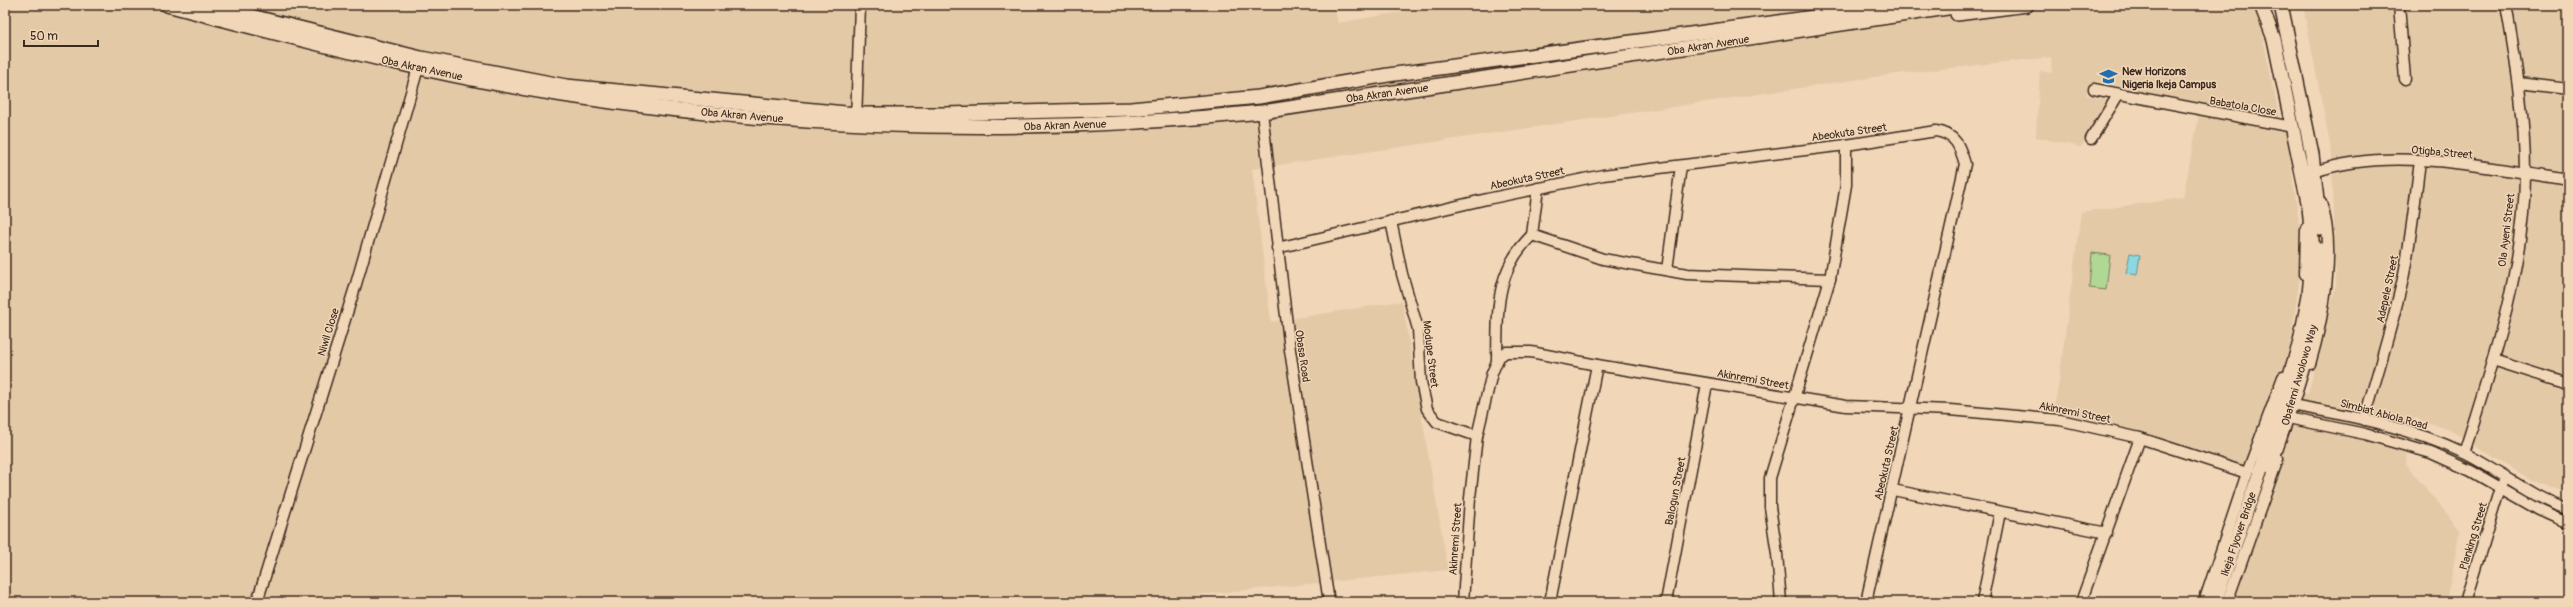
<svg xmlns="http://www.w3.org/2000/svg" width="2573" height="607" viewBox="0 0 2573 607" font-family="Pangolin,sans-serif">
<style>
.built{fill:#e4c9a7}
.green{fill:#b0d894;stroke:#768159}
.water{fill:#89d9e3;stroke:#6a9394}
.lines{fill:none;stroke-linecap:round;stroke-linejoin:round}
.minor-casing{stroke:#3b2a1e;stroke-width:13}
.major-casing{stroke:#3b2a1e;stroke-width:16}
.minor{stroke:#f1d6b8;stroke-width:10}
.major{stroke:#f1d6b8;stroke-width:13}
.labels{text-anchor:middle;stroke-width:3;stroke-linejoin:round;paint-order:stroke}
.street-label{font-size:11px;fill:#3b2a1e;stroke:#f1d6b8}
.poi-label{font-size:11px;font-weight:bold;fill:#3b2a1e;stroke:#f1d6b8;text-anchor:start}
</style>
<rect width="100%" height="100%" fill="#f1d6b8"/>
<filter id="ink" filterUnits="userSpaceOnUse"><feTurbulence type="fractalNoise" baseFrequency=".025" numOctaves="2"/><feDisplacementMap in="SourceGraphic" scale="8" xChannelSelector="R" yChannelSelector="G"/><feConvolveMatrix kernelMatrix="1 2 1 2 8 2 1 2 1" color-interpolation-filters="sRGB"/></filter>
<g filter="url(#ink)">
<path class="built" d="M5,5h1329l4,18 102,-18h606l1,6 43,-6h166l24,115 6,10 17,121 -15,115 -8,24 28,4 28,-110 -4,-129 -29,-150h265v489l-34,-12 -84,-52 -35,-12 -8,28 -1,18 54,66 -13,72h-243l41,-125 -193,-62 6,-27 23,-176 102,-14 18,-94 -103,-23 -9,7 -3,7 22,5 -27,47 -45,-10 4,-66 12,2 -1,-16 -163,18 -636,94 19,153 131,-21 46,269 -251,25 -1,7h-1191z"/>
<path class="green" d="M2092,253l18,2 -4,35 -17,-2z"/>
<path class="water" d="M2130,253l10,2 -3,20 -11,-2z"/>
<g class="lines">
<defs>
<g id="minor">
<path d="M2399,5l6,74"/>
<path d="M2519,83l49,6"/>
<path d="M2094,89l199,38"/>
<path d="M1262,112l28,238 39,252"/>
<path d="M856,121l4,-116"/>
<path d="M2091,139l27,-44"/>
<path d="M2314,172c77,-27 175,-4 254,8"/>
<path d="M1538,188l-6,47 71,24 84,15 143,5"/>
<path d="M1391,221l11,53 16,55 3,53 6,27 10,13 40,14"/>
<path d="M1277,248l210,-49 116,-24 243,-30 90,-14c20,3 24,16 29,33l-99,438"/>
<path d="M1667,270l14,-104"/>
<path d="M2305,274l1,-46"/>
<path d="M1497,359c1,-48 -3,-87 35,-124"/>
<path d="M2493,360l75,24"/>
<path d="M2310,364c13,-44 27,-117 11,-161"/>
<path d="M2297,406c56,10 115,22 167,47 35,17 66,44 104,56"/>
<path d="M2293,419l72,15 66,19 40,18 68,39 29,13"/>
<path d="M2364,420c14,-47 28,-94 39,-141 8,-39 12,-79 17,-118"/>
<path d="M2464,453c28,-89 61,-186 61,-280 0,-56 -9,-112 -19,-168"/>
<path d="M1893,490l214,43"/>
<path d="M257,602l99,-318 62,-216"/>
<path d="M1463,602l7,-104 7,-62 15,-63 7,-16 7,-5h25l66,13 249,41 104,4 110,10 80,18 107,35"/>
<path d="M1550,602l47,-237"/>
<path d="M1666,602l41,-218"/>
<path d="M1781,602l-4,-48 -7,-47v-29l60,-199 16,-94v-40"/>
<path d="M1982,602l18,-90"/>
<path d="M2081,602l59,-164"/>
<path d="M2204,602l43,-129 36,-96"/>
<path d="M2227,602l51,-143"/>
<path d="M2465,602l35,-114 4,-5"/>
</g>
<g id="major">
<path d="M167,5c131,34 262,70 396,90 231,35 466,41 699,17l705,-107"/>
<path d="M206,5l215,53 145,28 290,28h90l185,-5 128,-12 129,-22 515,-70"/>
<path d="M2281,5l31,149 8,75"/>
<path d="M1957,14l70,-9"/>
<path d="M2270,466c25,-71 51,-141 51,-217"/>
<path d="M2215,602l47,-136 38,-124 9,-47 4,-44 -4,-44 -35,-168 -13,-34"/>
</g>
</defs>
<use href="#minor" class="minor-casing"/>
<use href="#major" class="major-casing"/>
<use href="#minor" class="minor"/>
<use href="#major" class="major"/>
</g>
</g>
<defs>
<symbol id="school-bare" viewBox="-9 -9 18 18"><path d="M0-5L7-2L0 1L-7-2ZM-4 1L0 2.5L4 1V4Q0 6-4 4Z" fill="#1f6fb2" stroke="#f1d6b8" stroke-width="2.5" paint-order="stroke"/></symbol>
</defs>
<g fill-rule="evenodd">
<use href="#school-bare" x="2096" y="64" width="25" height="25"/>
</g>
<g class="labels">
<g class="street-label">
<text transform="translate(1708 45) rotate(-9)" y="4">Oba Akran Avenue</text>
<text transform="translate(422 68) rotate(12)" y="4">Oba Akran Avenue</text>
<text transform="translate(1387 93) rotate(-8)" y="4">Oba Akran Avenue</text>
<text transform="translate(2243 106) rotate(10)" y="4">Babatola Close</text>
<text transform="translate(742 115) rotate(5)" y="4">Oba Akran Avenue</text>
<text transform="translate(1065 125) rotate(-2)" y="4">Oba Akran Avenue</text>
<text transform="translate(1849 132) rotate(-8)" y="4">Abeokuta Street</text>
<text transform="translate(2442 152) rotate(5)" y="4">Otigba Street</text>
<text transform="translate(1527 178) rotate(-12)" y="4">Abeokuta Street</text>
<text transform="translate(2506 230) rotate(-83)" y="4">Ola Ayeni Street</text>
<text transform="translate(2387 289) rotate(-78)" y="4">Adepele Street</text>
<text transform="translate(328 332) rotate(-73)" y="4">Niwil Close</text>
<text transform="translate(1431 354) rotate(83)" y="4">Modupe Street</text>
<text transform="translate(1303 356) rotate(82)" y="4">Obasa Road</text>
<text transform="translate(2299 375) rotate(-74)" y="4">Obafemi Awolowo Way</text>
<text transform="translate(1753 379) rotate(10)" y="4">Akinremi Street</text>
<text transform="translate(2075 412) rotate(11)" y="4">Akinremi Street</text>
<text transform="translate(2384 414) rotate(15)" y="4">Simbiat Abiola Road</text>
<text transform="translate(1886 463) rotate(-77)" y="4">Abeokuta Street</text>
<text transform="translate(1675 491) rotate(-79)" y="4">Balogun Street</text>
<text transform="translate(2238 534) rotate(-71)" y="4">Ikeja Flyover Bridge</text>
<text transform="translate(2473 536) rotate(-73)" y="4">Planking Street</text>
<text transform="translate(1455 539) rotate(-86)" y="4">Akinremi Street</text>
</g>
<g class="poi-label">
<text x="2122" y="75">New Horizons<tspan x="2122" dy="13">Nigeria Ikeja Campus</tspan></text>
</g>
</g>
<rect width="2573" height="607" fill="none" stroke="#f1d6b8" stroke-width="20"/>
<rect x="10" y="10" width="2553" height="587" fill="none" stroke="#3b2a1e" stroke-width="1.5" filter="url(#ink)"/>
<path d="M24 40v6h74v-6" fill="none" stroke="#3b2a1e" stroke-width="2"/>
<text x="30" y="40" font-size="12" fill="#3b2a1e" stroke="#f1d6b8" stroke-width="3" paint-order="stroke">50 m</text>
</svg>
